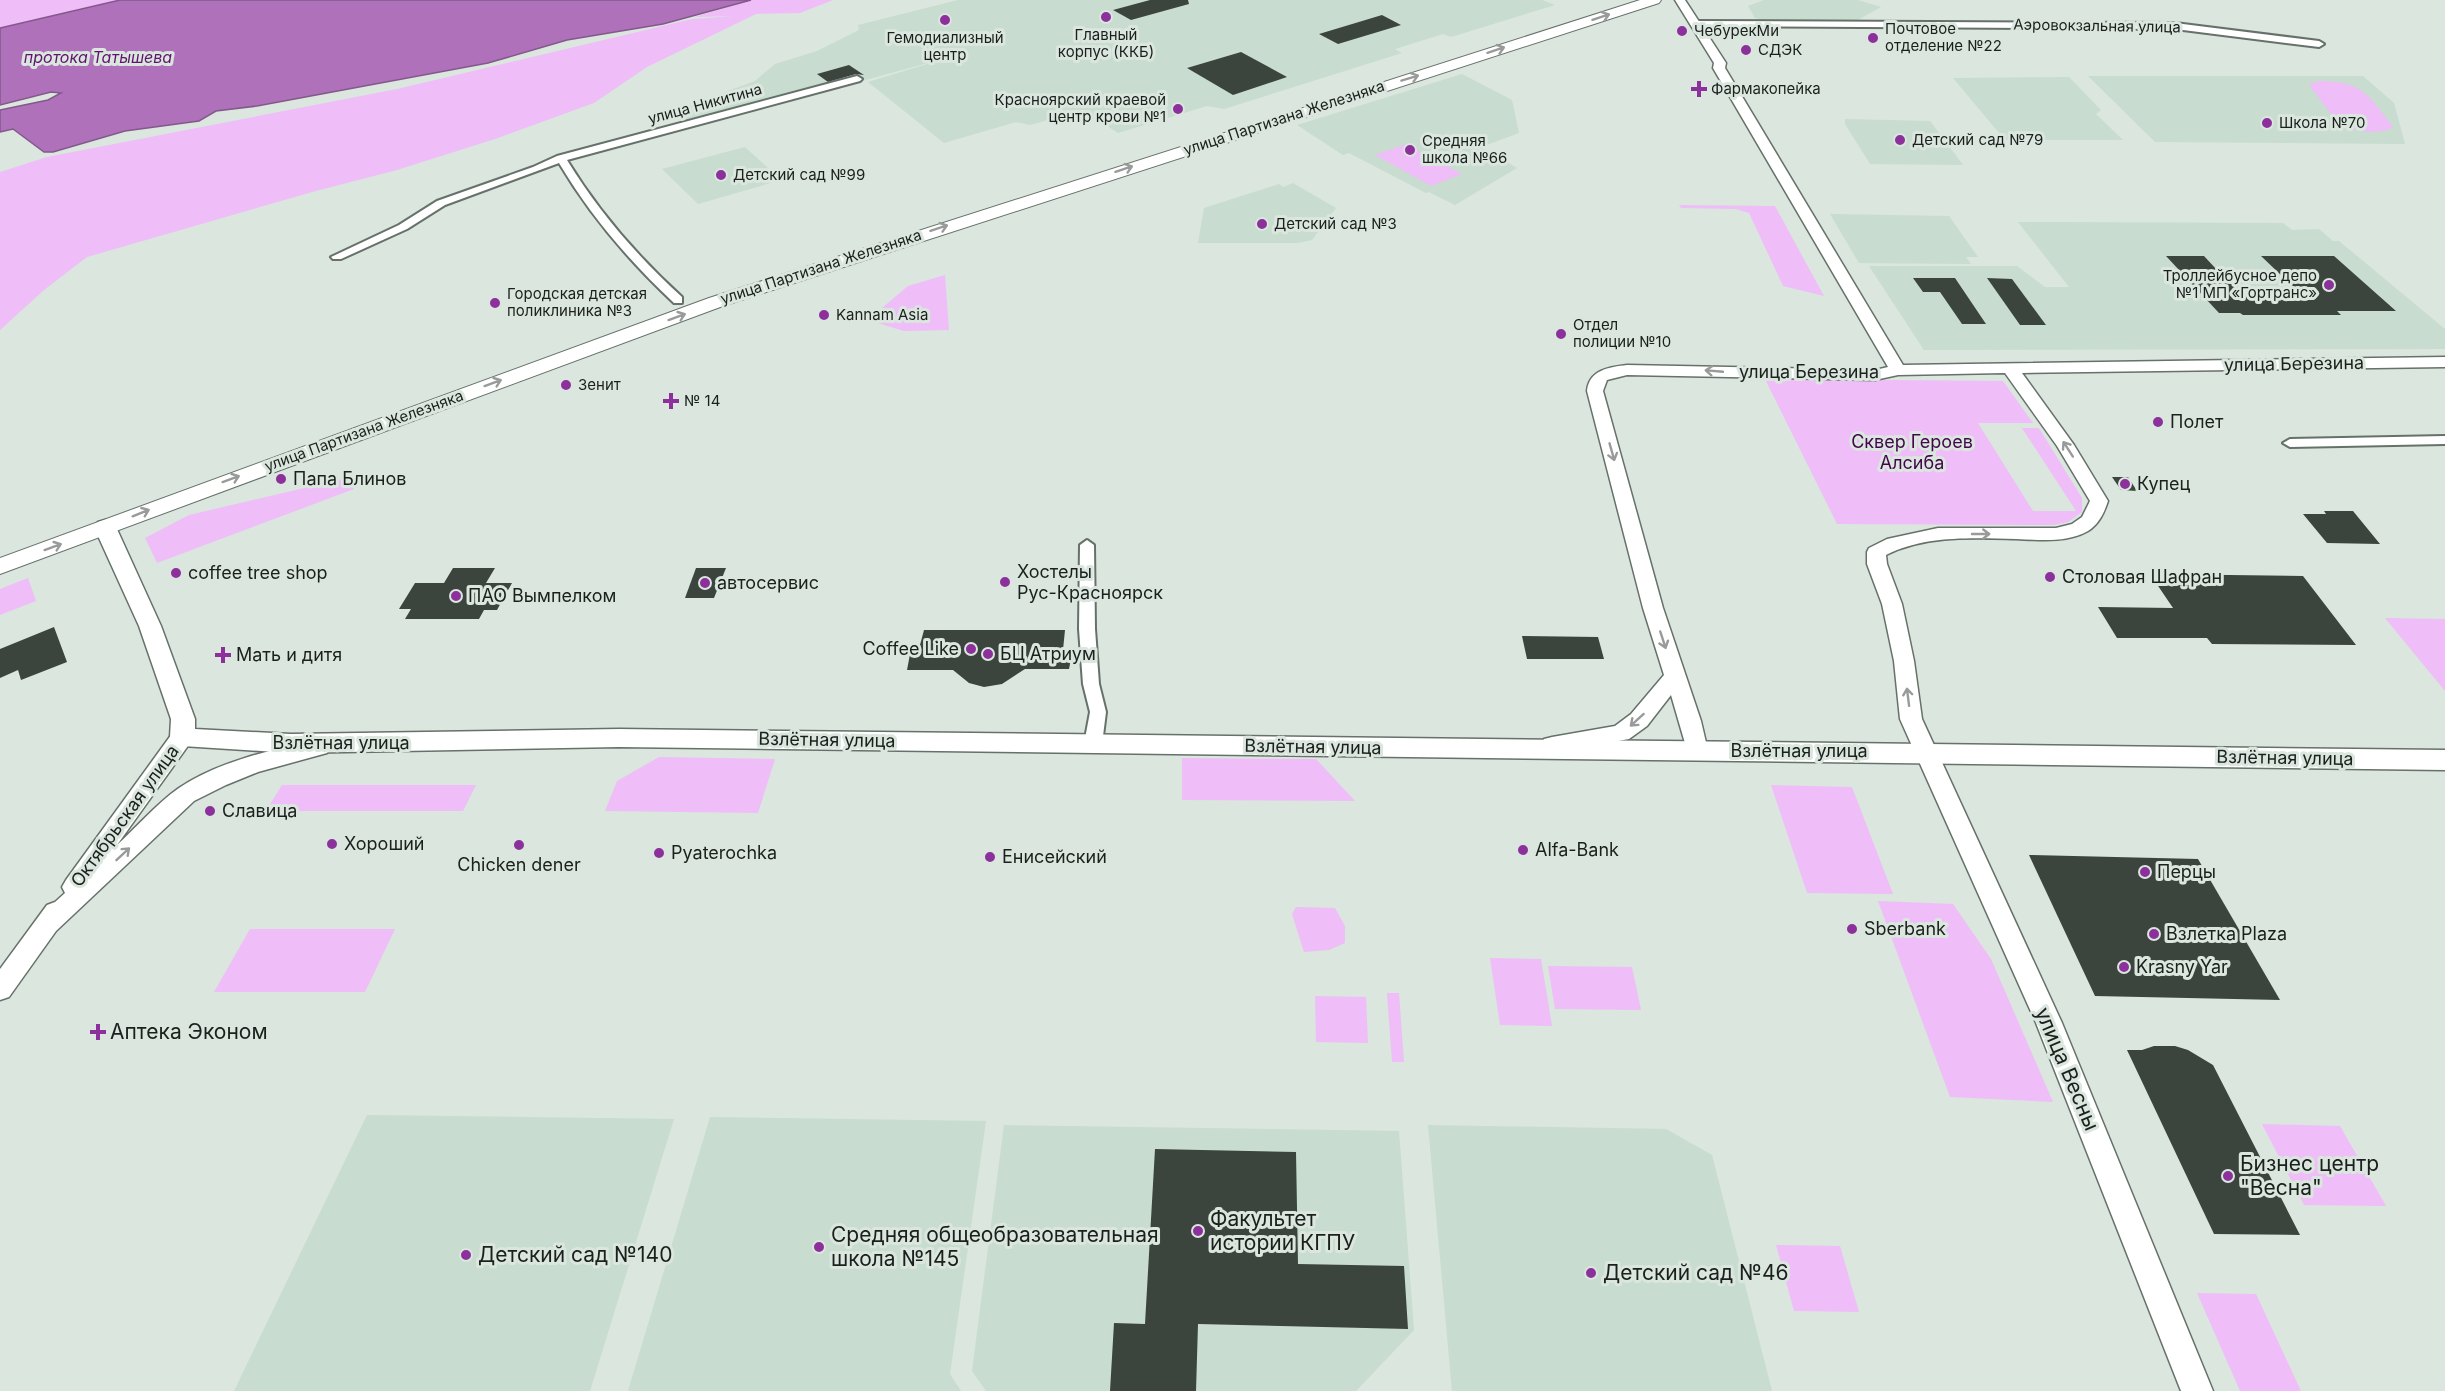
<svg xmlns="http://www.w3.org/2000/svg" width="2445" height="1391" viewBox="0 0 2445 1391" font-family="Inter,sans-serif">
<style>
.built{fill:#c8dccf}
.green{fill:#efbdf8}
.water{fill:#af71ba;stroke:#83598b;stroke-width:1.5}
.building{fill:#3b453e}
.lines{fill:none;stroke-linecap:round;stroke-linejoin:round}
.minor-casing{stroke:#667169;stroke-width:4}
.tertiary-casing{stroke:#667169;stroke-width:3}
.secondary-casing{stroke:#667169;stroke-width:3}
.primary-casing{stroke:#667169;stroke-width:2}
.minor{fill:#fff;fill-rule:evenodd}
.tertiary{fill:#fff;fill-rule:evenodd}
.secondary{fill:#fff;fill-rule:evenodd}
.primary{fill:#fff;fill-rule:evenodd}
.oneway{stroke:#989b99}
.poi-dot{fill:#8c319c;stroke:#dae6de;stroke-width:2}
.labels{text-anchor:middle;stroke-width:6;stroke-linejoin:round;paint-order:stroke}
.far-street-label{font-size:15px;fill:#1b201d;stroke:#dae6de}
.far-poi-label{font-size:15px;fill:#1b201d;stroke:#dae6de;text-anchor:start}
.far-water-label{font-size:16px;font-style:italic;fill:#62136f;stroke:#dae6de}
.street-label{font-size:18px;fill:#1b201d;stroke:#dae6de}
.poi-label{font-size:18px;fill:#1b201d;stroke:#dae6de;text-anchor:start}
.park-label{font-size:18px;fill:#43064d;stroke:#dae6de}
.near-poi-label{font-size:21px;fill:#1b201d;stroke:#dae6de;text-anchor:start}
.near-street-label{font-size:21px;fill:#1b201d;stroke:#dae6de}
</style>
<rect width="100%" height="100%" fill="#dae6de"/>
<g class="built">
<path d="M958,0h584l13,5 -104,32 -8,-3 -48,15 7,4 -178,56 -17,-3 -89,27 -35,-23 -53,15 -14,-3 -72,21 -76,-61 69,-21 -13,-10 11,10 -245,67 -16,-17 81,-30 20,-17 42,-13 42,-21 -1,-5z"/>
<path d="M1764,0h94l23,7 -25,14 -93,-1 -8,-2 -7,-12z"/>
<path d="M1462,74l50,26 7,33 -38,14 36,21 -62,37 -26,-13 -3,1 -77,-40 -6,2 -46,-30z"/>
<path d="M2088,76h275l31,27 11,41 -250,-2z"/>
<path d="M2069,77l32,33 -5,4 27,26h-118l-52,-62z"/>
<path d="M1845,119l85,2 33,44 -93,-1 -25,-40z"/>
<path d="M745,147l36,33 -83,24 -36,-35z"/>
<path d="M1293,183l43,25 -24,32 -14,3h-100l6,-35 75,-24 4,3z"/>
<path d="M1830,214l119,2 29,41h-12l5,7 -112,-1z"/>
<path d="M2018,222l265,1 9,7 27,-1 14,12h6l106,88v20l-521,1 -55,-84h148l28,21h24z"/>
<path d="M367,1115l307,4 -84,272h-356z"/>
<path d="M710,1117l276,4 -36,253 11,17h-333z"/>
<path d="M1004,1125l395,6 15,199 -58,61h-370l-14,-20z"/>
<path d="M1428,1125l238,4 46,26 60,236h-320z"/>
</g>
<g class="green">
<path d="M0,0h120l-120,28z"/>
<path d="M752,0h81l-33,13 -44,1 -109,53 -53,36 -99,36 -98,31 -85,22 -225,65 -43,33 -44,40v-158l47,-15 350,-68 295,-70 43,-3 -40,1z"/>
<path d="M2320,81c43,0 49,15 73,46 -11,8 -41,5 -52,-3 -12,-10 -21,-26 -31,-38l1,-3z"/>
<path d="M1406,144l56,30 -31,12 -56,-31z"/>
<path d="M1679,205l96,1 49,90 -41,-10 -34,-73 -13,-4 -55,-1z"/>
<path d="M945,275l4,55 -45,1 -36,-11 40,-34z"/>
<path d="M1765,379l238,2 30,42h-55l55,88h43l-54,-83h17l43,70v14l-14,10 -14,3 -217,-1z"/>
<path d="M347,478l7,11 -197,74 -12,-25 44,-23z"/>
<path d="M28,578l8,23 -36,14v-26z"/>
<path d="M2385,618l60,1v72z"/>
<path d="M659,757l116,2 -17,54 -153,-2 12,-30z"/>
<path d="M1182,758l134,1 39,42 -173,-1z"/>
<path d="M282,785h194l-13,26h-197z"/>
<path d="M1771,785l81,2 41,107 -86,-1z"/>
<path d="M1878,901l75,3 38,55 62,143 -103,-5z"/>
<path d="M1296,907l39,1 10,18v17l-16,7 -25,2 -12,-38z"/>
<path d="M250,929h145l-30,63h-151z"/>
<path d="M1490,958l51,1 11,67 -52,-1z"/>
<path d="M1548,966l84,1 9,43 -86,-1z"/>
<path d="M1387,993h12l5,69h-12z"/>
<path d="M1315,996l51,1 2,46 -52,-1z"/>
<path d="M2262,1124l78,2 46,80 -82,-1z"/>
<path d="M1776,1245l64,1 19,66 -65,-1z"/>
<path d="M2197,1293l59,1 45,97h-61z"/>
</g>
<path class="water" d="M120,0h631l-88,24 -96,16 -79,23 -231,43 -41,5 -17,10 -74,10 -72,21h-9l-31,-23 -13,3v-22l48,-10 13,-7 -10,-1 -51,13v-77z"/>
<g class="building">
<path d="M1150,0h38l1,4 -58,16 -18,-10z"/>
<path d="M1382,15l19,10 -63,19 -19,-10z"/>
<path d="M1241,52l46,25 -54,18 -46,-27z"/>
<path d="M849,65l15,10 -8,-1 -28,8 -11,-8z"/>
<path d="M2166,256h38l26,28h5l11,11h56l-41,-39h73l62,55h-59l4,4h-98l-3,-2h-21z"/>
<path d="M1913,278h42l31,46h-24l-22,-32h-17z"/>
<path d="M1987,278l25,1 34,46h-26z"/>
<path d="M2112,477h16l9,14 -16,-1z"/>
<path d="M2324,511h29l27,33 -53,-1 -24,-29h23z"/>
<path d="M453,568h42l-9,15h26l-15,27h-13l-5,9h-74l6,-10h-12l16,-26h29z"/>
<path d="M696,568h30l-12,30h-29z"/>
<path d="M2150,574l153,2 53,69 -144,-1 -5,-6h-90l-19,-31 75,1z"/>
<path d="M54,627l13,35 -46,18 -3,-10 -18,8v-29z"/>
<path d="M924,630h141l-2,20 8,9 -2,10h-44l-23,15 -18,3 -15,-4 -16,-13h-46l4,-21 9,-4z"/>
<path d="M1522,636l76,1 6,22h-77z"/>
<path d="M2029,855l169,4 82,141 -185,-4z"/>
<path d="M2154,1046h21l13,4 25,15 87,170 -86,-1 -87,-184h15z"/>
<path d="M1155,1149l141,3 2,112 106,2 4,63 -210,-5 -2,67h-86l4,-68 31,1z"/>
</g>
<g class="lines">
<defs>
<g id="minor">
<path d="M1691,21l484,2 144,18 5,3 -5,3 -144,-18 -481,-3 -4,-3z"/>
<path d="M857,76l5,3 -2,2 -293,79c31,51 71,97 115,137v6h-8c-45,-42 -84,-88 -115,-140l-114,42 -38,24 -66,30h-8l-2,-2 68,-32 38,-24 96,-34 24,-11z"/>
<path d="M2445,436v8l-155,3 -7,-4 7,-4z"/>
<path d="M1087,540l7,5 1,84 4,55 7,28 -4,32 -3,5 -6,1 -6,-1 -3,-5 6,-32 -7,-28 -4,-55 1,-84z"/>
</g>
<g id="tertiary">
<path d="M1675,0h10l41,63 -1,5 178,297 542,-8v10l-423,6 52,72 34,56c-4,12 -9,23 -20,30 -21,12 -48,9 -72,8 -43,-1 -91,-4 -130,16l1,9 15,40 12,57 8,58 140,304 151,368h-32l-145,-368 -136,-304 -6,-58 -12,-57 -15,-40v-12l2,-4 18,-9 51,-11h118l16,-4 10,-7 8,-16 -33,-55 -52,-73 -107,2 -23,5 -248,-5 -20,5 -4,11 60,217 38,113 7,30 -3,6 -8,2 -8,-2 -18,-62 -24,31 -18,13 -77,14 -8,-2 -3,-6 3,-6 8,-2 63,-11 16,-12 33,-39 -21,-67 -56,-217c2,-21 22,-24 40,-26l248,5 13,-3 -175,-299 1,-5z"/>
<path d="M182,729l8,2 3,6 -3,6 -73,102c20,-18 40,-42 62,-57 40,-27 93,-38 140,-49l8,2 3,6 -3,6 -69,19 -32,13 -32,16 -138,130 -47,66 -9,3v-31l47,-64 8,-3 10,-9 -3,-6 4,-7 108,-149z"/>
</g>
<path id="secondary" d="M105,520l7,2 4,5 45,99 34,93v10l96,5 328,-5 1826,21v20l-1826,-23 -328,6 -109,-7 -9,-2 -3,-7 1,-18 -32,-93 -45,-99 4,-5z"/>
<path id="primary" d="M1640,0h21l-2,3 -936,303 -723,268v-16l709,-260z"/>
</defs>
<use href="#minor" class="minor-casing"/>
<use href="#tertiary" class="tertiary-casing"/>
<use href="#secondary" class="secondary-casing"/>
<use href="#primary" class="primary-casing"/>
<use href="#minor" class="minor"/>
<use href="#tertiary" class="tertiary"/>
<use href="#secondary" class="secondary"/>
<use href="#primary" class="primary"/>
</g>
<defs><path id="oneway-shaft" d="M-6 0H5M1.5-3L5.5 0L1.5 3" fill="none" stroke-width="1.6" stroke-linecap="round" stroke-linejoin="round" transform="scale(1.5)"/></defs>
<g class="oneway">
<use href="#oneway-shaft" transform="translate(1601 17) rotate(-18)"/>
<use href="#oneway-shaft" transform="translate(1496 50) rotate(-18)"/>
<use href="#oneway-shaft" transform="translate(1410 78) rotate(-17)"/>
<use href="#oneway-shaft" transform="translate(1124 169) rotate(-18)"/>
<use href="#oneway-shaft" transform="translate(939 228) rotate(-18)"/>
<use href="#oneway-shaft" transform="translate(677 317) rotate(-20)"/>
<use href="#oneway-shaft" transform="translate(1714 371) rotate(-175)"/>
<use href="#oneway-shaft" transform="translate(493 383) rotate(-20)"/>
<use href="#oneway-shaft" transform="translate(2068 449) rotate(-123)"/>
<use href="#oneway-shaft" transform="translate(1612 452) rotate(74)"/>
<use href="#oneway-shaft" transform="translate(231 479) rotate(-20)"/>
<use href="#oneway-shaft" transform="translate(141 513) rotate(-22)"/>
<use href="#oneway-shaft" transform="translate(1981 534)"/>
<use href="#oneway-shaft" transform="translate(53 547) rotate(-20)"/>
<use href="#oneway-shaft" transform="translate(1663 640) rotate(72)"/>
<use href="#oneway-shaft" transform="translate(1908 697) rotate(-97)"/>
<use href="#oneway-shaft" transform="translate(1637 720) rotate(138)"/>
<use href="#oneway-shaft" transform="translate(123 854) rotate(-43)"/>
</g>
<g class="poi-dot">
<circle cx="1106" cy="17" r="6"/>
<circle cx="945" cy="20" r="6"/>
<circle cx="1682" cy="31" r="6"/>
<circle cx="1873" cy="38" r="6"/>
<circle cx="1746" cy="50" r="6"/>
<path d="M1696 80h6v6h6v6h-6v6h-6v-6h-6v-6h6z"/>
<circle cx="1178" cy="109" r="6"/>
<circle cx="2267" cy="123" r="6"/>
<circle cx="1900" cy="140" r="6"/>
<circle cx="1410" cy="150" r="6"/>
<circle cx="721" cy="175" r="6"/>
<circle cx="1262" cy="224" r="6"/>
<circle cx="2329" cy="285" r="6"/>
<circle cx="495" cy="303" r="6"/>
<circle cx="824" cy="315" r="6"/>
<circle cx="1561" cy="334" r="6"/>
<circle cx="566" cy="385" r="6"/>
<path d="M668 392h6v6h6v6h-6v6h-6v-6h-6v-6h6z"/>
<circle cx="2158" cy="422" r="6"/>
<circle cx="281" cy="479" r="6"/>
<circle cx="2125" cy="484" r="6"/>
<circle cx="176" cy="573" r="6"/>
<circle cx="2050" cy="577" r="6"/>
<circle cx="1005" cy="582" r="6"/>
<circle cx="705" cy="583" r="6"/>
<circle cx="456" cy="596" r="6"/>
<circle cx="971" cy="649" r="6"/>
<circle cx="988" cy="654" r="6"/>
<path d="M220 646h6v6h6v6h-6v6h-6v-6h-6v-6h6z"/>
<circle cx="210" cy="811" r="6"/>
<circle cx="332" cy="844" r="6"/>
<circle cx="519" cy="845" r="6"/>
<circle cx="1523" cy="850" r="6"/>
<circle cx="659" cy="853" r="6"/>
<circle cx="990" cy="857" r="6"/>
<circle cx="2145" cy="872" r="6"/>
<circle cx="1852" cy="929" r="6"/>
<circle cx="2154" cy="934" r="6"/>
<circle cx="2124" cy="967" r="6"/>
<path d="M95 1023h6v6h6v6h-6v6h-6v-6h-6v-6h6z"/>
<circle cx="2228" cy="1176" r="6"/>
<circle cx="1198" cy="1231" r="6"/>
<circle cx="819" cy="1247" r="6"/>
<circle cx="466" cy="1255" r="6"/>
<circle cx="1591" cy="1273" r="6"/>
</g>
<g class="labels">
<g class="far-street-label">
<text transform="translate(2097 26) rotate(1)" y="5">Аэровокзальная улица</text>
<text transform="translate(705 104) rotate(-15)" y="5">улица Никитина</text>
<text transform="translate(1284 118) rotate(-18)" y="5">улица Партизана Железняка</text>
<text transform="translate(821 267) rotate(-18)" y="5">улица Партизана Железняка</text>
<text transform="translate(364 431) rotate(-20)" y="5">улица Партизана Железняка</text>
</g>
<g class="far-poi-label">
<text x="1885" y="34">Почтовое<tspan x="1885" dy="17">отделение №22</tspan></text>
<text x="1694" y="36">ЧебурекМи</text>
<text x="1106" y="40" text-anchor="middle">Главный<tspan x="1106" dy="17">корпус (ККБ)</tspan></text>
<text x="945" y="43" text-anchor="middle">Гемодиализный<tspan x="945" dy="17">центр</tspan></text>
<text x="1758" y="55">СДЭК</text>
<text x="1711" y="94">Фармакопейка</text>
<text x="1166" y="105" text-anchor="end">Красноярский краевой<tspan x="1166" dy="17">центр крови №1</tspan></text>
<text x="2279" y="128">Школа №70</text>
<text x="1912" y="145">Детский сад №79</text>
<text x="1422" y="146">Средняя<tspan x="1422" dy="17">школа №66</tspan></text>
<text x="733" y="180">Детский сад №99</text>
<text x="1274" y="229">Детский сад №3</text>
<text x="2317" y="281" text-anchor="end">Троллейбусное депо<tspan x="2317" dy="17">№1 МП «Гортранс»</tspan></text>
<text x="507" y="299">Городская детская<tspan x="507" dy="17">поликлиника №3</tspan></text>
<text x="836" y="320">Kannam Asia</text>
<text x="1573" y="330">Отдел<tspan x="1573" dy="17">полиции №10</tspan></text>
<text x="578" y="390">Зенит</text>
<text x="684" y="406">№ 14</text>
</g>
<g class="far-water-label">
<text x="98" y="63">протока Татышева</text>
</g>
<g class="street-label">
<text transform="translate(2294 364) rotate(-1)" y="6">улица Березина</text>
<text x="1809" y="378">улица Березина</text>
<text transform="translate(827 740) rotate(1)" y="6">Взлётная улица</text>
<text x="341" y="749">Взлётная улица</text>
<text transform="translate(1313 747) rotate(1)" y="6">Взлётная улица</text>
<text x="1799" y="757">Взлётная улица</text>
<text transform="translate(2285 758) rotate(1)" y="6">Взлётная улица</text>
<text transform="translate(125 816) rotate(-54)" y="6">Октябрьская улица</text>
</g>
<g class="poi-label">
<text x="2170" y="428">Полет</text>
<text x="293" y="485">Папа Блинов</text>
<text x="2137" y="490">Купец</text>
<text x="1017" y="578">Хостелы<tspan x="1017" dy="21">Рус-Красноярск</tspan></text>
<text x="188" y="579">coffee tree shop</text>
<text x="2062" y="583">Столовая Шафран</text>
<text x="717" y="589">автосервис</text>
<text x="468" y="602">ПАО Вымпелком</text>
<text x="959" y="655" text-anchor="end">Coffee Like</text>
<text x="1000" y="660">БЦ Атриум</text>
<text x="236" y="661">Мать и дитя</text>
<text x="222" y="817">Славица</text>
<text x="344" y="850">Хороший</text>
<text x="1535" y="856">Alfa-Bank</text>
<text x="671" y="859">Pyaterochka</text>
<text x="1002" y="863">Енисейский</text>
<text x="519" y="871" text-anchor="middle">Chicken dener</text>
<text x="2157" y="878">Перцы</text>
<text x="1864" y="935">Sberbank</text>
<text x="2166" y="940">Взлетка Plaza</text>
<text x="2136" y="973">Krasny Yar</text>
</g>
<g class="park-label">
<text x="1912" y="448">Сквер Героев<tspan x="1912" dy="21">Алсиба</tspan></text>
</g>
<g class="near-poi-label">
<text x="110" y="1039">Аптека Эконом</text>
<text x="2240" y="1171">Бизнес центр<tspan x="2240" dy="24">"Весна"</tspan></text>
<text x="1210" y="1226">Факультет<tspan x="1210" dy="24">истории КГПУ</tspan></text>
<text x="831" y="1242">Средняя общеобразовательная<tspan x="831" dy="24">школа №145</tspan></text>
<text x="478" y="1262">Детский сад №140</text>
<text x="1603" y="1280">Детский сад №46</text>
</g>
<g class="near-street-label">
<text transform="translate(2067 1069) rotate(67)" y="7">улица Весны</text>
</g>
</g>
</svg>
